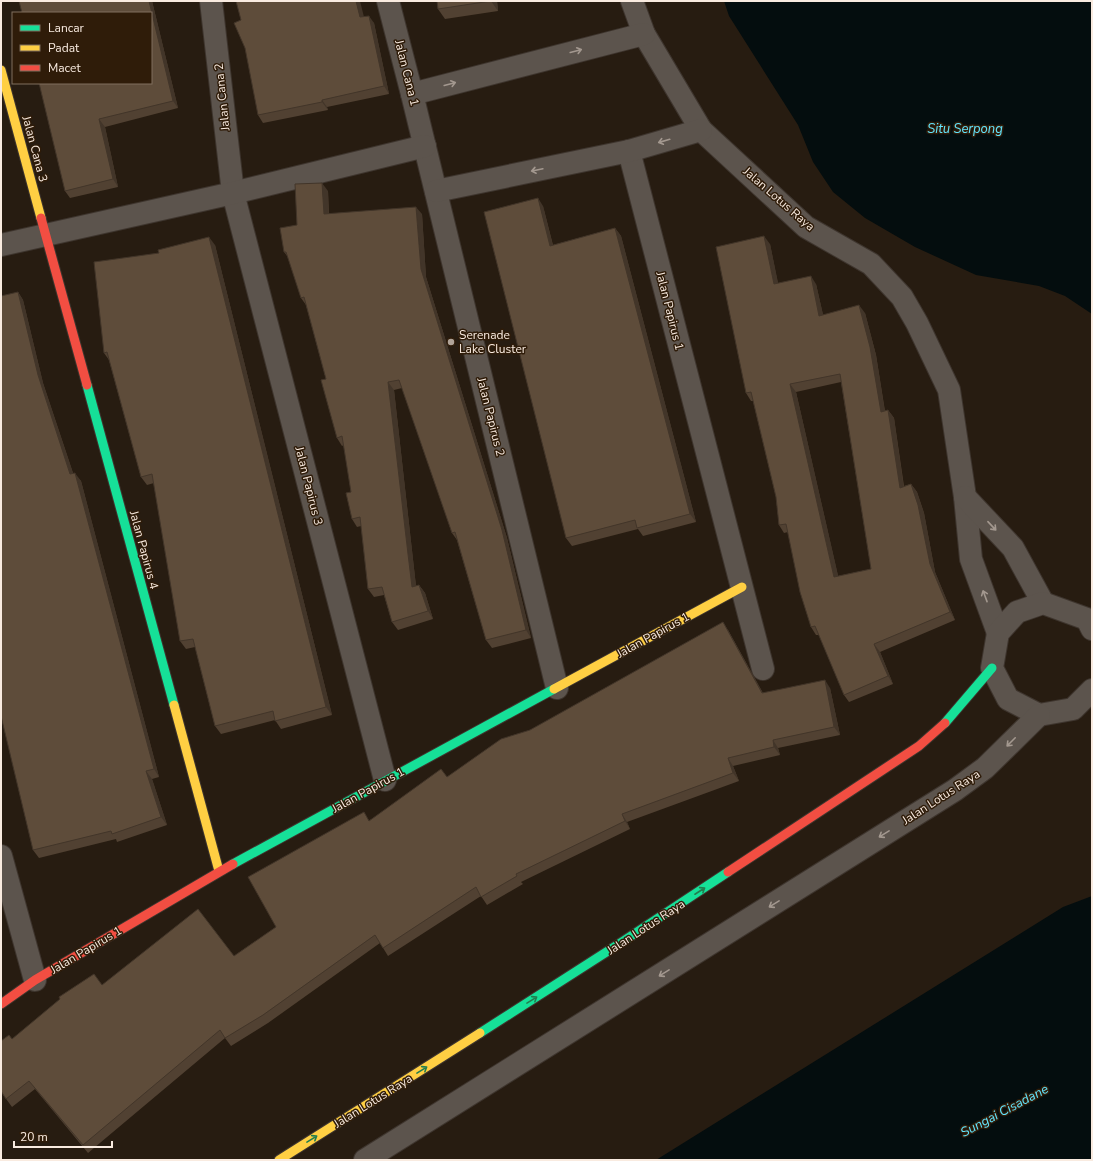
<svg xmlns="http://www.w3.org/2000/svg" width="1093" height="1161" viewBox="0 0 1093 1161" font-family="'Nunito Sans',sans-serif">
<style>
.water{fill:#040d0e}
.lines{fill:none;stroke-linecap:round;stroke-linejoin:round}
.street-casing{stroke:#3e352e;stroke-width:24}
.fast-casing{stroke:#3e352e;stroke-width:11}
.slow-casing{stroke:#3e352e;stroke-width:11}
.jam-casing{stroke:#3e352e;stroke-width:11}
.street{stroke:#5c544d;stroke-width:22}
.fast{stroke:#16e098;stroke-width:9}
.slow{stroke:#ffcf43;stroke-width:9}
.jam{stroke:#f24e42;stroke-width:9}
.wall{fill:#514132;fill-rule:evenodd}
.shaded-wall{fill:#423529}
.building{fill:#5e4c3a;stroke:#423529;fill-rule:evenodd}
.oneway{stroke:#a3988f}
.oneway2{stroke:#227e50}
.poi-dot{fill:#b0a398;stroke:#2f1c09;stroke-width:1.5}
.labels{text-anchor:middle;stroke-width:3;stroke-linejoin:round;paint-order:stroke}
.street-label{font-size:12px;fill:#f9ebe0;stroke:#2f1c09}
.poi-label{font-size:12px;fill:#f9ebe0;stroke:#2f1c09;text-anchor:start}
.water-label{font-size:13px;font-style:italic;fill:#62e4fd;stroke:#2f1c09}
</style>
<rect width="100%" height="100%" fill="#271c11"/>
<g class="water">
<path d="M724,1h368v313l-27,-18 -26,-10 -63,-11 -61,-28 -50,-29 -32,-26 -20,-30 -15,-37 -69,-109z"/>
<path d="M1092,896v264h-436l407,-253z"/>
</g>
<g class="lines">
<defs>
<g id="street">
<path d="M211,1l22,192 152,587"/>
<path d="M388,1l24,93 145,594"/>
<path d="M632,1l12,33 57,96 105,97 65,37 31,33 15,26 32,67 16,107 6,62 27,74"/>
<path d="M412,94l232,-60"/>
<path d="M629,151l134,518"/>
<path d="M436,191l193,-40 72,-21"/>
<path d="M1,245l232,-52 192,-47"/>
<path d="M965,497l48,51 30,55"/>
<path d="M1092,629l-5,-10 -44,-16 -26,9 -19,21 -6,35 16,31 31,16 34,-6 19,-19"/>
<path d="M1,856l34,124"/>
<path d="M365,1160l590,-370 30,-22 54,-53"/>
</g>
<g id="fast">
<path d="M87,385l87,320"/>
<path d="M945,723l47,-55"/>
<path d="M233,864l321,-175"/>
<path d="M480,1033l142,-91 106,-70"/>
</g>
<g id="slow">
<path d="M1,70l40,148"/>
<path d="M554,689l188,-102"/>
<path d="M174,705l45,166"/>
<path d="M279,1160l201,-127"/>
</g>
<g id="jam">
<path d="M41,218l46,167"/>
<path d="M728,872l191,-126 26,-23"/>
<path d="M1,1004l34,-24 198,-116"/>
</g>
</defs>
<use href="#street" class="street-casing"/>
<use href="#fast" class="fast-casing"/>
<use href="#slow" class="slow-casing"/>
<use href="#jam" class="jam-casing"/>
<use href="#street" class="street"/>
<use href="#fast" class="fast"/>
<use href="#slow" class="slow"/>
<use href="#jam" class="jam"/>
</g>
<g class="wall">
<path d="M152,1l26,107 -73,19 13,60 -48,11 -5,-7z"/>
<path d="M437,1h60l1,10 -53,8 -7,-10z"/>
<path d="M364,17l10,6 15,71 -62,13 1,3 -65,13 -5,-8z"/>
<path d="M328,191l1,23h93l4,63 81,261 24,100 -39,10 -6,-8 -29,-100 -5,-7 -50,-145 -8,2 22,196 3,-1 6,8 8,26 -35,11 -6,-8 -8,-27 -10,2 -6,-8 -7,-63 -4,1 -5,-8 -1,-27 -7,-47 -2,1 -5,-8 -11,-59 -20,-74 -5,-7 -13,-41 -4,-5 13,-27z"/>
<path d="M543,206l10,39 62,-17 6,8 75,286 -53,14 -5,-7 -66,17 -6,-8z"/>
<path d="M770,244l8,40h38l7,31 42,-2 11,42 9,56 3,-1 6,8 10,68 7,-2 6,8 7,21 11,59 20,48 -75,32 13,32 -44,18 -5,-7 -25,-60h-3l-5,-8 -23,-95 -4,1 -5,-8 -3,-28 -23,-96h-2l-5,-8zM841,382l30,187 -33,7 -42,-184z"/>
<path d="M215,245l117,470 -51,14 -6,-9 -54,14 -6,-8 -20,-79 -9,2 -6,-8 -26,-158 -7,2 -6,-8 -32,-117 -5,-7 55,-100z"/>
<path d="M18,292l5,8 20,83 30,90 8,8 78,296 -7,2 15,46 -50,17 -1,-3 -77,19 -6,-8z"/>
<path d="M728,630l35,63 67,-5 10,47 -62,13 2,7 -47,11 6,15 -112,41 3,7 -109,53 2,2 -36,21 -6,-9 -93,60 -8,-13 -112,80 -37,23 -6,-8 -137,115 -53,-64 -23,18 -11,-15v-51l11,-2 90,-54 132,-29 42,-29 94,-107 160,-90z"/>
</g>
<g class="shaded-wall">
<path d="M149,1h3l26,107 -5,-7z"/>
<path d="M356,1h4l6,24 -6,-8z"/>
<path d="M491,1h6l1,10z"/>
<path d="M369,16l5,7 15,71 -5,-8z"/>
<path d="M322,100l5,7 1,3 -6,-8z"/>
<path d="M99,119l6,8 13,60 -5,-8z"/>
<path d="M322,183l6,8 1,31 -5,-8z"/>
<path d="M538,198l5,8 12,48 -5,-8z"/>
<path d="M416,207l6,7 4,63 81,261 24,100 -5,-8 -105,-361z"/>
<path d="M615,228l6,8 75,286 -6,-8z"/>
<path d="M764,236l6,8 10,48 -6,-8z"/>
<path d="M209,237l6,8 117,470 -6,-8z"/>
<path d="M811,276l5,8 9,39 -6,-7z"/>
<path d="M18,292l5,8 20,83 33,99 -6,-8 -32,-99z"/>
<path d="M859,305l6,8 11,42 10,64 -5,-7z"/>
<path d="M388,382l6,8 23,205 -5,-8z"/>
<path d="M790,384l6,8 44,192 -6,-7z"/>
<path d="M888,410l6,8 11,78 -5,-8z"/>
<path d="M75,473l6,8 78,296 -5,-8z"/>
<path d="M911,484l6,8 7,21 11,59 20,48 -5,-8 -20,-48z"/>
<path d="M419,585l6,8 8,26 -5,-8z"/>
<path d="M723,622l5,8 39,71 -5,-8z"/>
<path d="M874,644l6,8 13,32 -5,-8z"/>
<path d="M825,680l5,8 10,47 -6,-8z"/>
<path d="M773,740l5,8 2,7 -6,-8z"/>
<path d="M728,758l5,8 6,15 -6,-8z"/>
<path d="M146,771l6,8 15,46 -6,-8z"/>
<path d="M622,814l5,8 3,7 -5,-8z"/>
</g>
<g class="building">
<path d="M19,1h130l24,100 -74,18 14,60 -48,12 -26,-108h112v-70h-129z"/>
<path d="M236,1h120l4,16 9,-1 15,70 -62,14v2l-64,13 -13,-67 -11,-25 7,-3z"/>
<path d="M437,1h54l-53,8z"/>
<path d="M322,183l2,31 92,-7 5,62 81,261 24,100 -40,10 -31,-108 -3,1 -53,-153 -11,2 20,172 4,33 7,-2 9,26 -36,11 -10,-35 -14,2 -8,-72 -8,2 -6,-26 5,-1 -9,-56 -5,2 -16,-58 5,-1 -22,-82 -3,1 -15,-46h-2l-4,-24 17,-3 -2,-41z"/>
<path d="M538,198l12,48 65,-18 75,286 -53,14 -2,-8 -69,18 -82,-326z"/>
<path d="M764,236l10,48 37,-8 8,40 40,-11 11,42 11,65 7,-2 12,78 11,-4 7,21 12,59 20,48 -76,32 14,32 -44,19 -29,-69 -4,1 -11,-35 -14,-68 -7,1 -3,-28 -25,-105 -5,1 -30,-146zM840,374l31,195 -37,8 -44,-193z"/>
<path d="M209,237l117,470 -51,14 -2,-10 -58,15 -22,-87 -13,2 -28,-167 -11,3 -34,-125 -3,1 -10,-91 65,-9 -1,-3z"/>
<path d="M18,292l20,83 32,99 5,-1 79,296 -8,2 15,46 -49,17 -1,-3 -78,19 -32,-134v-420z"/>
<path d="M723,622l39,71 63,-13 9,47 -61,13 1,7 -46,11 5,15 -111,41 3,7 -109,53 1,2 -36,21 -5,-10 -93,61 -8,-13 -112,80 -38,23 -5,-8 -137,115 -54,-64 -23,18 -5,-8v-50l8,-6 3,4 48,-40 -1,-2 35,-23 8,11 96,-76 36,47 42,-29 -28,-50 116,-65 5,9 72,-52 6,8 54,-38 29,-9z"/>
</g>
<defs><path id="oneway-shaft" d="M-6 0H5M1.5-3L5.5 0L1.5 3" fill="none" stroke-width="1.6" stroke-linecap="round" stroke-linejoin="round"/></defs>
<g class="oneway">
<use href="#oneway-shaft" transform="translate(576 51) rotate(-15)"/>
<use href="#oneway-shaft" transform="translate(450 84) rotate(-15)"/>
<use href="#oneway-shaft" transform="translate(664 141) rotate(164)"/>
<use href="#oneway-shaft" transform="translate(537 170) rotate(168)"/>
<use href="#oneway-shaft" transform="translate(992 526) rotate(47)"/>
<use href="#oneway-shaft" transform="translate(985 596) rotate(-110)"/>
<use href="#oneway-shaft" transform="translate(1011 742) rotate(135)"/>
<use href="#oneway-shaft" transform="translate(884 834) rotate(148)"/>
<use href="#oneway-shaft" transform="translate(774 904) rotate(148)"/>
<use href="#oneway-shaft" transform="translate(664 973) rotate(148)"/>
</g>
<g class="oneway2">
<use href="#oneway-shaft" transform="translate(700 891) rotate(-33)"/>
<use href="#oneway-shaft" transform="translate(532 1000) rotate(-32)"/>
<use href="#oneway-shaft" transform="translate(422 1070) rotate(-32)"/>
<use href="#oneway-shaft" transform="translate(312 1139) rotate(-32)"/>
</g>
<circle class="poi-dot" cx="451" cy="342" r="4"/>
<g class="labels">
<g class="street-label">
<text transform="translate(407 73) rotate(76)" y="4">Jalan Cana 1</text>
<text transform="translate(222 97) rotate(-96)" y="4">Jalan Cana 2</text>
<text transform="translate(35 149) rotate(75)" y="4">Jalan Cana 3</text>
<text transform="translate(779 199) rotate(41)" y="4">Jalan Lotus Raya</text>
<text transform="translate(670 311) rotate(76)" y="4">Jalan Papirus 1</text>
<text transform="translate(491 417) rotate(76)" y="4">Jalan Papirus 2</text>
<text transform="translate(309 486) rotate(76)" y="4">Jalan Papirus 3</text>
<text transform="translate(144 550) rotate(75)" y="4">Jalan Papirus 4</text>
<text transform="translate(653 635) rotate(-29)" y="4">Jalan Papirus 1</text>
<text transform="translate(368 790) rotate(-29)" y="4">Jalan Papirus 1</text>
<text transform="translate(941 797) rotate(-33)" y="4">Jalan Lotus Raya</text>
<text transform="translate(646 927) rotate(-33)" y="4">Jalan Lotus Raya</text>
<text transform="translate(86 950) rotate(-31)" y="4">Jalan Papirus 1</text>
<text transform="translate(373 1101) rotate(-32)" y="4">Jalan Lotus Raya</text>
</g>
<g class="poi-label">
<text x="459" y="339">Serenade<tspan x="459" dy="14">Lake Cluster</tspan></text>
</g>
<g class="water-label">
<text x="965" y="133">Situ Serpong</text>
<text transform="translate(1004 1110) rotate(-28)" y="5">Sungai Cisadane</text>
</g>
</g>
<rect width="1093" height="1161" fill="none" stroke="#f9ebe0" stroke-width="4"/>
<rect x="12" y="12" width="140" height="72" fill="#2f1c09" stroke="#806f5f"/>
<rect x="20" y="25" width="20" height="6" fill="#16e098" stroke="#806f5f"/>
<text x="48" y="32" font-size="12" fill="#f9ebe0">Lancar</text>
<rect x="20" y="45" width="20" height="6" fill="#ffcf43" stroke="#806f5f"/>
<text x="48" y="52" font-size="12" fill="#f9ebe0">Padat</text>
<rect x="20" y="65" width="20" height="6" fill="#f24e42" stroke="#806f5f"/>
<text x="48" y="72" font-size="12" fill="#f9ebe0">Macet</text>
<path d="M14 1141v6h98v-6" fill="none" stroke="#f9ebe0" stroke-width="2"/>
<text x="20" y="1141" font-size="12" fill="#f9ebe0" stroke="#2f1c09" stroke-width="3" paint-order="stroke">20 m</text>
</svg>
